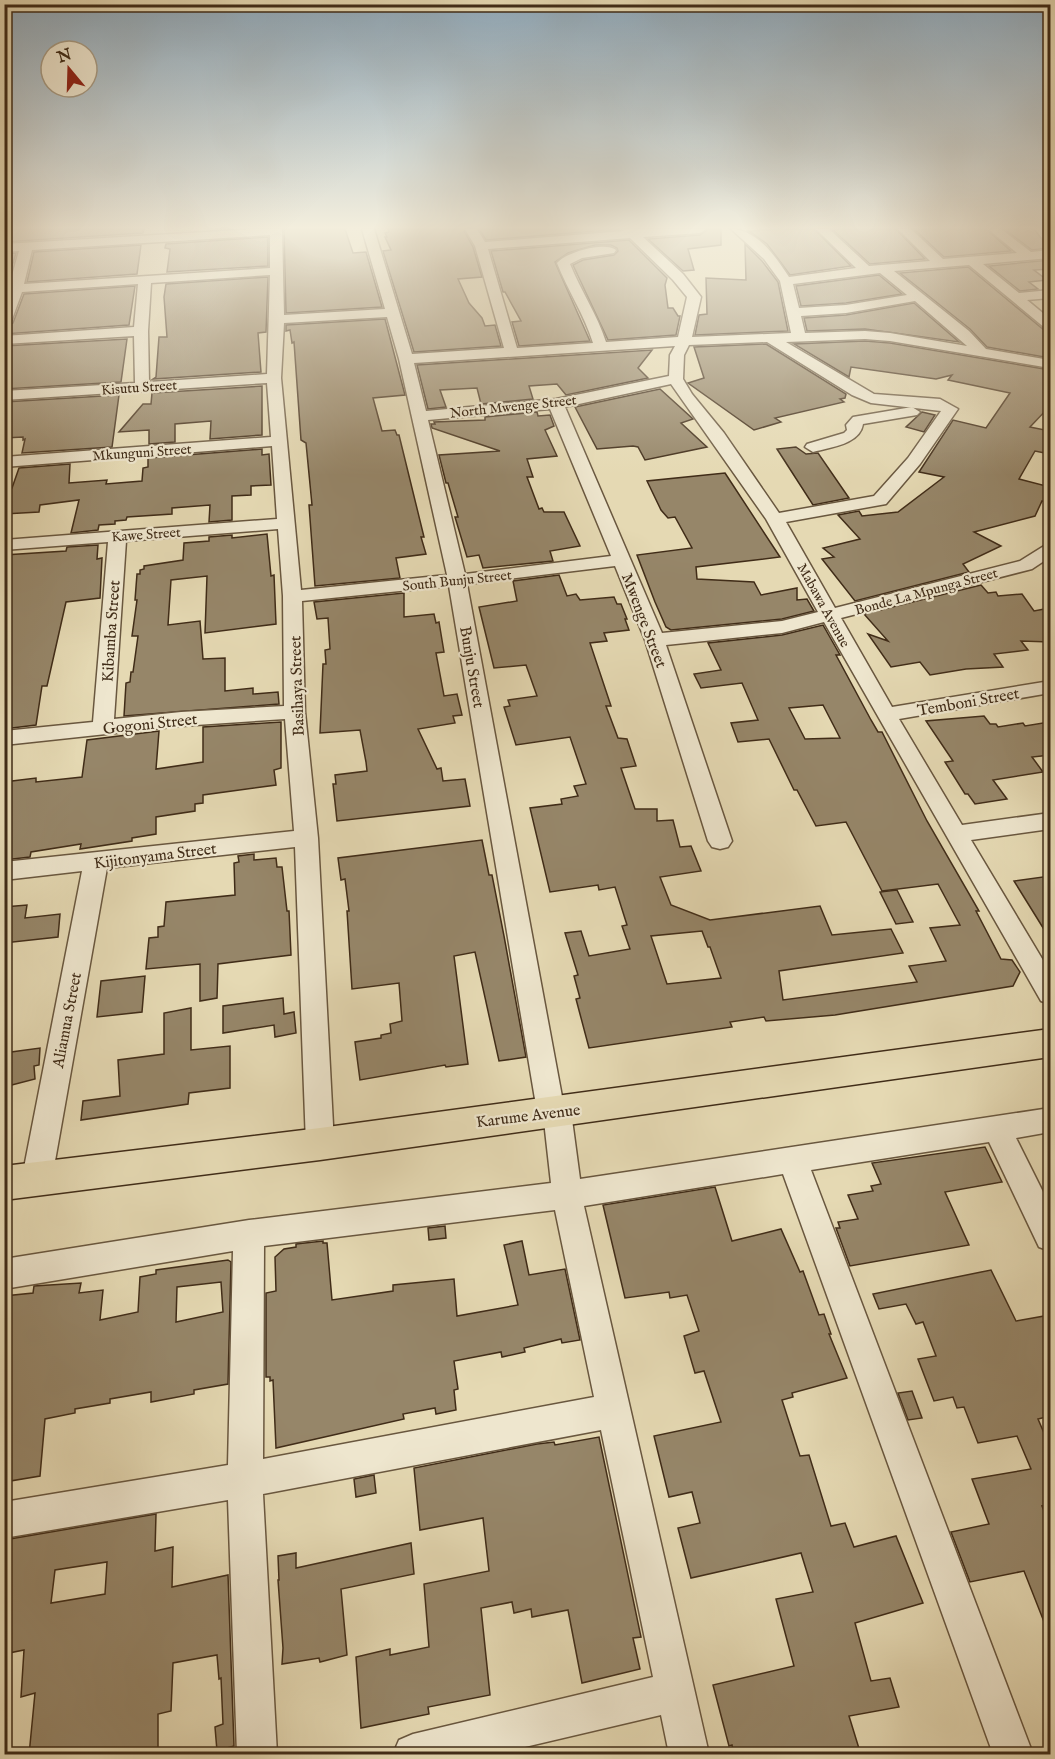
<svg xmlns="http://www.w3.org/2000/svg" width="1055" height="1759" viewBox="0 0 1055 1759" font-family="'IM FELL English',serif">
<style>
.building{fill:#968669;stroke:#402c18;stroke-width:1.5;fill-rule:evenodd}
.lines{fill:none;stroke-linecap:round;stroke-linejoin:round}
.minor-casing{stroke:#69573f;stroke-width:3}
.major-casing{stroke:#402c18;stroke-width:3}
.minor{fill:#eee6ce;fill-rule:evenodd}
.major{fill:#e5d9b3;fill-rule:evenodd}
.labels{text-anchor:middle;stroke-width:4.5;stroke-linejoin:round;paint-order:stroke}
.far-street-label{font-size:14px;fill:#402c18;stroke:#eee6ce}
.street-label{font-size:16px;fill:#402c18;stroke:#eee6ce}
</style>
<rect width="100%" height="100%" fill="#e5d9b3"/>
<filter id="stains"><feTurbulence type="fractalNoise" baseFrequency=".00333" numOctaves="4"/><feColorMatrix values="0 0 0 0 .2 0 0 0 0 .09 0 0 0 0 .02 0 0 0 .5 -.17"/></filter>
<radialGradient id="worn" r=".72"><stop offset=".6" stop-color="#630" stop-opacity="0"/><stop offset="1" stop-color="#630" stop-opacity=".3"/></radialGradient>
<g class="building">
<path d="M4,229h140l-1,4 -139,9z"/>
<path d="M284,229h61l8,24 13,-1 16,55 -96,6z"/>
<path d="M388,229h75l10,18 9,30 -24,2 11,24 13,15 3,8 10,-1 6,21 -87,6 -31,-101 8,-1 -6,-13h2l-2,-4 4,-1z"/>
<path d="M479,229h141l-134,11z"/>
<path d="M708,229h13v16l-33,4 6,21 -11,1 -35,-32 52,-4z"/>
<path d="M782,229h32l37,37 -61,9 -23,-31 -18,-13z"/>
<path d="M832,229h64l29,30 -55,5z"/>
<path d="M914,229h72l25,22 -67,6z"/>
<path d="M1004,229h30l15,19 -17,2z"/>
<path d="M268,237v29l-101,6 3,-23 -5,-1 1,-4z"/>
<path d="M629,240l38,38 -2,7 3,23h5l5,8h2l-4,19 -68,5 -35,-75 10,-5 31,-5 4,-4 -1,-3 -6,-3h-16l-27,8 -13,9 35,79 -71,5 -7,-24 9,-1 -16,-29h-2l-12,-41z"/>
<path d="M745,244l17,17 16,21 10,49 -93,4 4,-20 8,-1 -1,-36 40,2z"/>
<path d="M141,245l-4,29 -110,8 7,-30z"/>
<path d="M16,253l-12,40v-39z"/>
<path d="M1050,260v9l-16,1 13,10 -18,2 9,7 -18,2 -31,-25z"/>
<path d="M968,267l76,63 6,1v27l-63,-11 -17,-18 -70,-56z"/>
<path d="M879,275l23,19 -56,9 -45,3 -5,-20z"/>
<path d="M268,277l-2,55 -8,1 3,39 -108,7 3,-2 3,-40h8l-3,-40 2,-13z"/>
<path d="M135,286l-6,39 -125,9v-6l9,-5 11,-29z"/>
<path d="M914,303l45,39 -94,-13 -58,2 -3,-13 42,-3z"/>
<path d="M385,319l20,76 -32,3 9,33 13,-1 2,5h2l25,102h-3l5,17 -30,4 4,20 -85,8 -6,-81h3l-6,-62 -5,-3 -7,-98 -2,1 -2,-13 -4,1v-6z"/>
<path d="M127,339l-6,43 -117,7v-43z"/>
<path d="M865,341l25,2 160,27v36l-20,21 20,4v23l-15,-3 -16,28 31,8v16l-8,-2 -7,15 -61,16 27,14 -38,18 6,8 -114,29 -33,-42 12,-2 -11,-9 37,-9 -22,-24 21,-4 3,5 36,-4 46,-35 -25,-5 34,-52 33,8 24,-35 -62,-13 4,-5 -16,4 -85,-12 -2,10 -55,-33z"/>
<path d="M766,344l80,50 -1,4 -5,1 4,3 -69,16 6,4 -27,8 -66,-47 16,-5 -10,-31z"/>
<path d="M652,350l-14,18 10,10 -82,17 -9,-11 -28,2 4,13 -52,5 -4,-16 -37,2 6,17 -18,2 -11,-44z"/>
<path d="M262,386v49l-52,4 1,-18 -36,3v18l-26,2v-14l-30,2 24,-28h8l1,-11z"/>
<path d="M660,389l33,30 -12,4 26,24 -62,13 -7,-13 -5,-1 -36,3 -22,-42z"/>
<path d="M119,395l-7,52 -90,6 3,-14 -2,1v-3l-19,1v-36z"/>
<path d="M537,412l1,4 12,-1 4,11 -9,4 12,26 -30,3 6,18h-6l12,32 3,-1 2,4h20l16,34 -30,5 3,10 -70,7 -4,-13 -12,2 -12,-40h3l-10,-34h-2l-7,-28 61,-4 -68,-23 -1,-4h4l-1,-2 51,-2v-3z"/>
<path d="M922,412l13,3 -11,17 -18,-5z"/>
<path d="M796,447l10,7 12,-1 31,45 -36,7 -36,-56z"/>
<path d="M262,449v6l7,-1 2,31 -20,1v9l-19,1v24l-23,2 1,-17 -38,3v6l-45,3 -1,3 -11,1v3l-16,1 -1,5 -27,3 8,-33 -39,5 -1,7 -35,2v-25l8,-1 7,-20 51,-4 -1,19 38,-3 -1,4 36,-3 1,-13 5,-1v-9z"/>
<path d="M725,473l55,84 -84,10 1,12 57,3 7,13 36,-7v12l10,-1 7,12 -32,8 -111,11 -5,-3 -11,-25 -18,-47 55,-7 -17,-31 -7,1 -7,-8 -14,-29z"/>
<path d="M267,534l4,42 3,-1 2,49 -71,9 2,-57 -36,4 -3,45 32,-4 3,38 22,-1v33l28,-3v6l25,-2 1,12 -155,12 2,-33 4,-1 1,-10h2l5,-36h-6l5,-36h-2l2,-26h3v-4l4,-1v-3l39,-6 1,-17 25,-2v-4l23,-2v3z"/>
<path d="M98,545l-1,14 5,-1 -2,40 -34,4 -19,84h-5l-6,39 -32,4v-174l62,-4 1,-4z"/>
<path d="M559,575l8,21 9,-2 4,6 34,-3 3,7h4l6,15h-2l4,11 -25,3 3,8 -17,2 21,63h-5l12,32 9,1 9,27 -15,2 14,41h22v12l16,-1 7,27 11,-1 10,25 -41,6 11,28 39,15 110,-14 12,29 59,-6 12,24 -124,18 4,29 134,-18 -8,-16 37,-5 -16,-33 30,-3 -22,-41 -56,7 -36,-69 -30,4 -19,-36h-3l-25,-51 -31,3 -7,-19 27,-3 -16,-37 -41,5 -7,-14 27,-4 -13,-27 74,-8 41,-10 17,30h-4l35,65 7,12h4l45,89 52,90h-3l25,48 11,1 8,12 -7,14 -178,29 -69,6 -2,-4 -34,5 2,5 -143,21 -13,-49 4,-1 -6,-22 4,-1 -13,-42 16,-2 8,25 41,-7 -8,-23 5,-1 -12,-38 -16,3 -1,-5 -48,7 -20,-84 32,-4 -1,-5 17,-3 -4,-10 12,-2 -16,-47 -54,8 -12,-38 6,-1 -2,-6 29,-4 -11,-31 -32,3 -15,-61 38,-6 -4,-20zM823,705l17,33 -35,1 -16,-31zM702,931l6,16h2l11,31 -54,6 -16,-48z"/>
<path d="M981,585l7,8 8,-1 2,4 24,-2 12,17 16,-3v34l-29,-1 7,9 -34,4 9,13 -37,2 -36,6 -10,-13 -29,5 -23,-33 20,7 -24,-27z"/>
<path d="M404,593v24l30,-3 2,9 3,-1 5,30 -8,1 8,43 13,-2 5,21 -9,1 2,7 -37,6 19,40 4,-1 2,13 22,-2 5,27 -133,15 -4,-37h3l-1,-9 32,-4 -1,-9 -6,-32 -40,3 3,-69h3l-1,-14 5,-1 -2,-31 -11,1 -3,-17z"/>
<path d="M984,716l6,8h6l2,3 25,-4 2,3 18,-3 2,2 5,-1v31l-18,2 11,15 -50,8 14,19 -32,5 -7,-10h-3l-20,-32 8,-1 -27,-40z"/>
<path d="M281,722v46l-7,2 2,15 -73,10v8l-8,1v7l-39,6v17l-24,4v3l-52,8 1,-5 -50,8 -1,5 -26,3v-78l32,-4v4l46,-5 5,-37 72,-9 -3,38 47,-7v-35z"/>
<path d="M482,840l7,35h3l12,61 22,121 -27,4 -24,-109 -21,4 14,108 -22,3 -1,-2 -85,15 -5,-38 26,-4v-3l10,-2 -1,-9 12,-3 -3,-38 -47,6 -5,-78h2l-4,-32 -4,1 -3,-22z"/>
<path d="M254,854v6l22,-2 1,9h5l5,44h2l2,44 -73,9 -1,34 -17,3v-37l-54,5 3,-31 9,-1v-10l6,-1 2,-24 69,-7 -1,-32 5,-1 -1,-6z"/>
<path d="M1050,876v63l-36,-58z"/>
<path d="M897,890l16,32 -17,2 -16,-32z"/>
<path d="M27,905l-2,13 35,-4 -2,23 -54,6v-36z"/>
<path d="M145,976l-3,36 -45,5 4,-36z"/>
<path d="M283,998l1,16 10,-2 2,21 -21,4 -1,-12 -51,8v-27z"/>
<path d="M191,1008v42l39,-4v42l-41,5 -1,11 -107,16 2,-19 37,-5 -2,-36 46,-6v-41z"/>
<path d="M40,1048l-1,17 -5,1 1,13 -31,8v-34z"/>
<path d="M985,1147l17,35 -57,10 24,53 -119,21 -14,-38h4l-2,-6 20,-3 -10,-24 25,-4 -2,-5 10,-2 -9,-21z"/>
<path d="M715,1187l17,54 49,-12 19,43 3,-1 16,44 5,-1 7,20h-2l18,44 -55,15 1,4 -11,3 18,56 9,-1 22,71 14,-3 9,24 42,-11 27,67 -68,20 16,58 19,-3 9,29 -50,9 12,39h-127l-2,-10 -3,1 -16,-61 81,-19 -18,-67 37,-7 -12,-39 -110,25 -13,-50 22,-5 -8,-31 -23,5 -15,-61 67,-14 -17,-51 -9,2 -11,-37 15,-5 -12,-36 -17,3 -1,-6 -44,6 -22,-93z"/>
<path d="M445,1226l1,12 -17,2 -1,-12z"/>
<path d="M323,1241v2h4l5,57 61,-9v-6l61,-6 3,37 61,-11 -14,-60 18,-4 7,34 36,-6 15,71 -18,3 -1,-4 -37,9 1,4 -23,5 -1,-5 -47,9 4,28 -4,1 2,20 -20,4 -1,-6 -32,6 1,5 -128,29 -3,-68 -3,1v-4h-4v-84l10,-2 -1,-34 9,-8 12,-2v-3z"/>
<path d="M228,1260l3,2 -3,122 -34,6v4l-43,8v-10l-41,7v4l-35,6v4l-30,6 -5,57 -36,6v-186l29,-3 1,-7 47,-3 -2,10 24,-3 -3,30 38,-8 2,-35 16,-3v-4zM221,1282l2,30 -47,10 1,-35z"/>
<path d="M991,1270l25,51 34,-6v101l-12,3 12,28v58l-8,1 8,21v110l-26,-66 -54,11 -19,-50 38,-8 -17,-45 59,-10 -14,-33 -39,7 -14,-36 -7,1 -4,-11 -19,4 -16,-42 18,-3 -13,-34 -7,2 -10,-20 -27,5 -6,-15z"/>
<path d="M912,1391l10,27 -14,2 -10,-27z"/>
<path d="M599,1437l42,200 -8,1 7,31 -58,14 -14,-73 -36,7 -1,-8 -17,4 -2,-11 -31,6 9,87 -62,12 1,7 -68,14 -5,-71 34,-8v6l39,-8 -5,-63 65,-13 -6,-53 -63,12 -6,-62 123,-24 17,-2 1,3z"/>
<path d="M374,1475l2,18 -20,4 -2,-18z"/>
<path d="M156,1514l-1,37 18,-4 -1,40 56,-12 6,171 -17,5 -2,-24 8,-3 -2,-46 -2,1 -2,-24 -44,8 -2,48 -13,3v41h-129l6,-62 -14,4 3,-47 -20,4v-114zM107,1562l-2,32 -54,9 4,-33z"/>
<path d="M411,1543l3,31 -73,15 6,66 -27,7 -1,-4 -37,6 1,-16 -5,-68h1l-1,-24 18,-3v15z"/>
</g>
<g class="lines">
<defs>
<g id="minor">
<path d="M256,229h26l2,86 101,-6 -23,-80h12l38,125 92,-6 -29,-102 -10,-17h12l8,13 139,-11 -2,-2h84l-6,4 -57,4 40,37 18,23 -9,40 99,-4 -11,-52 -16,-22 -33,-30c26,0 45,28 58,48l67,-9 -40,-39h13l40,37 61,-5 -32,-32h13l32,30 74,-6 -29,-24h13l30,23 19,-2v8l-67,6 36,29 31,-3v8l-23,2 23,19v10l-5,-1 -76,-63 -75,6 75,60 17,18 64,11v8l-160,-27 -25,-2 -79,3 88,52 66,5 18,10 -38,55 -34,40 -100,18 49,86 185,-47 24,-15 6,-1v12l-18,12 -191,49 51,89 158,-26v12l-151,26 63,106 88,-12v16l-79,11 79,132v32l-9,-3 -217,-379 -42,11 -116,12 66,196 -4,6 -8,2 -8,-2 -4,-6 -63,-201 -30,-74 -148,18 96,518 4,1 4,9 9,67 470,-71v24l-34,6 34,68v45l-11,-4 -50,-105 -178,28 222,584h-40l-210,-580 -199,32 125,548h-40l-8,-39 -166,39h-102l6,-14 14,-6 240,-57 -52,-247 -338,64 14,260h-40l-9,-254 -224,38v-36l224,-37 5,-214 -229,38v-30l245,-39 302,-37 -7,-62 -7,-10 -88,-525 -147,15 3,111 13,126 16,306 -4,9 -10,4 -10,-4 -4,-9 -11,-297 -188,21 -55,310 -5,9 -10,4 -10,-4 -5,-9 60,-307 -78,9v-18l290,-31 -9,-112 -104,7 -177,19v-14l89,-9 15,-180 -104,8v-10l273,-21 -5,-73 -268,21v-10l267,-20 -4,-54 -263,17v-9l131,-8 -1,-47 -130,8v-8l130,-9 4,-43 -116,8 -11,30 -7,4v-23l15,-52 -15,1v-8zM270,235v33l-246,16 8,-34zM630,238l43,42 14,17 -9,40 -72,5c-9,-28 -25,-51 -36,-78l12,-6 32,-5 2,-3c-11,-9 -50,2 -59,13 11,28 27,51 36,80l-76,5 -29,-99zM880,273l27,22 -61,10 -47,3 -6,-24zM270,275l-3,99 -118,8 -1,-51 3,-48zM915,301l52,45 -77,-13 -25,-2 -60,2 -4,-17 45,-3zM387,317l12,42 48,216 -146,15 -20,-212 3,-55zM767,342l85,53 19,8 70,8 -33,47 -34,38 -95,17 -55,-80 -32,-39 -9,-15 1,-24 5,-10zM675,346l-5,9 -1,21 -113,23 -130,12 -12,-48zM671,384l95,135 52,93 -36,9 -120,12 -97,-226zM550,409l61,147 -146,18 -37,-154zM278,529l5,67 1,110 -103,6 -67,7 12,-178zM555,1210l39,187 -331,62 1,-213z"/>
<path d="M912,407l8,5 -3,3 -54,9c-3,20 -31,23 -50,28l-8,-5 2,-3 37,-11 3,-3 -1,-5 7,-8z"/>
</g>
<path id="major" d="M1050,1029v28l-730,103 -316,40v-34l316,-38z"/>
</defs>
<use href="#minor" class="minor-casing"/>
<use href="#major" class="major-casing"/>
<use href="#minor" class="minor"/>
<use href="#major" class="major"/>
</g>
<linearGradient id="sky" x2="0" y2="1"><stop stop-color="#90abbe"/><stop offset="0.48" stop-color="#f3eedd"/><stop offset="1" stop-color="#f3eedd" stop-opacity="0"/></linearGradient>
<rect width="1055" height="475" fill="url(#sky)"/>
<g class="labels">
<g class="far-street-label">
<text transform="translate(139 387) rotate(-4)" y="5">Kisutu Street</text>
<text transform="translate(513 406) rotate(-6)" y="5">North Mwenge Street</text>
<text transform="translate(142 452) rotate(-4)" y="5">Mkunguni Street</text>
<text transform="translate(146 534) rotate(-4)" y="5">Kawe Street</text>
<text transform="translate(457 580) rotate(-6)" y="5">South Bunju Street</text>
<text transform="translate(926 591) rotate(-15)" y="5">Bonde La Mpunga Street</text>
<text transform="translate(824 605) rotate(61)" y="5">Mabawa Avenue</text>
</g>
<g class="street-label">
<text transform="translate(645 620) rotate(69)" y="6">Mwenge Street</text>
<text transform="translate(110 631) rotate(-86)" y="6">Kibamba Street</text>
<text transform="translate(473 667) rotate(80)" y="6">Bunju Street</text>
<text transform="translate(296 686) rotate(-92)" y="6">Basihaya Street</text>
<text transform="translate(968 701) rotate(-10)" y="6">Temboni Street</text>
<text transform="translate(150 723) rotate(-6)" y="6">Gogoni Street</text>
<text transform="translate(155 855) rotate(-7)" y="6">Kijitonyama Street</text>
<text transform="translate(66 1020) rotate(-79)" y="6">Aliamua Street</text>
<text transform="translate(528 1115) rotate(-7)" y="6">Karume Avenue</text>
</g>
</g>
<rect width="1055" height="1759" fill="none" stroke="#e5d9b3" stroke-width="24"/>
<rect x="6" y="6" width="1043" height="1747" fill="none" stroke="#402c18" stroke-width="3"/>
<rect x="12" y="12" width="1031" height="1735" fill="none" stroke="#402c18" stroke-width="1.5"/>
<g transform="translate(69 69) rotate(341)"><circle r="28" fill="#eee6ce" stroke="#a89c85" stroke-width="1.5"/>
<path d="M0-4.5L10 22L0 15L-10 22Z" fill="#8f2418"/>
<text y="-9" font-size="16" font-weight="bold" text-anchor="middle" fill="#402c18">N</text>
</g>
<rect width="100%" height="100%" filter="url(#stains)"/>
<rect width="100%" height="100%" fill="url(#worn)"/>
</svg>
